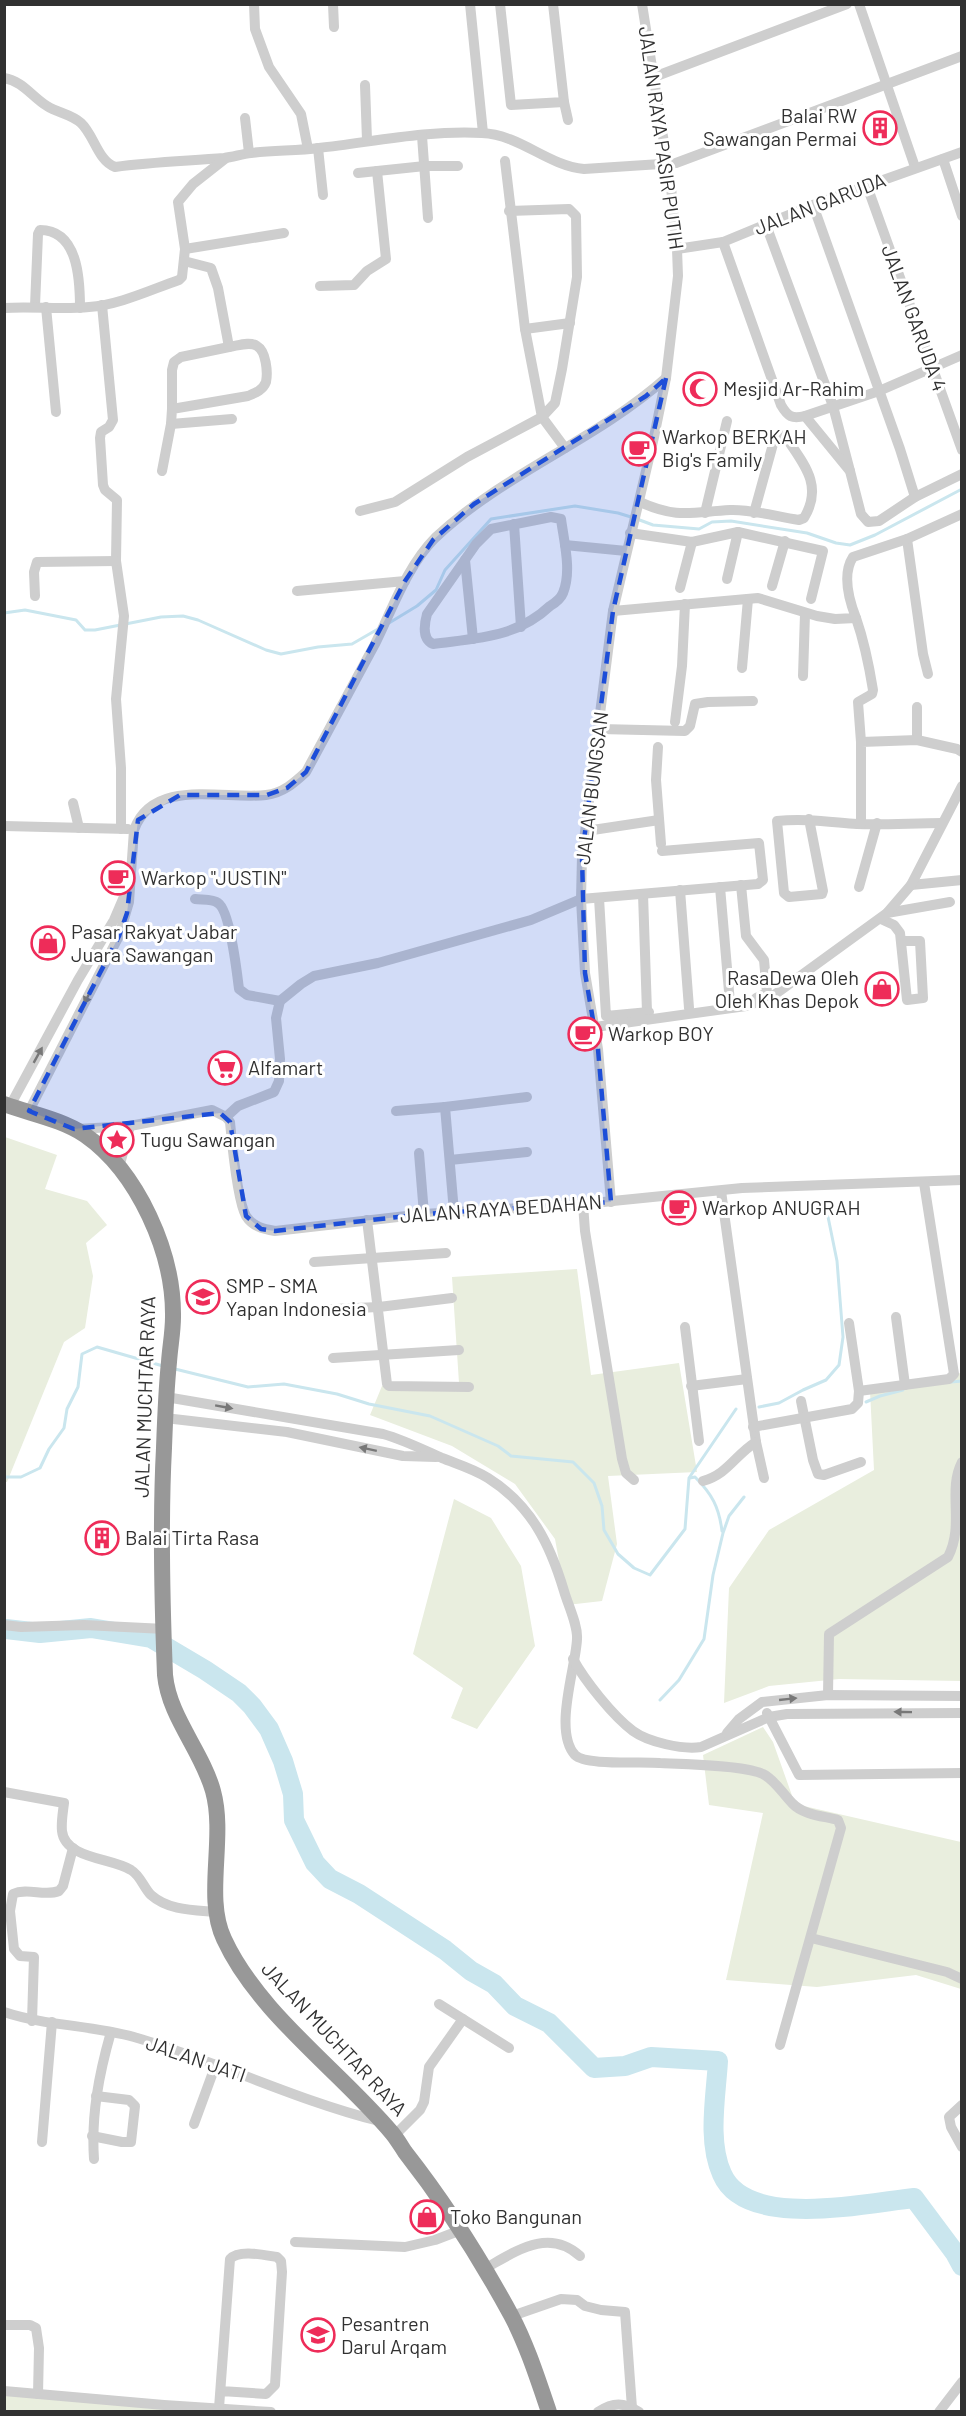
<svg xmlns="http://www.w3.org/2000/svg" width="966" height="2416" viewBox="0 0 966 2416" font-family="Barlow,sans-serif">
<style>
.green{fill:#e9eede}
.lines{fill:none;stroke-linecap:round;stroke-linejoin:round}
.stream{stroke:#cae6ee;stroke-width:3}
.river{stroke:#cae6ee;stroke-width:20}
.minor{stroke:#cecece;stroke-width:10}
.highway{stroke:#989898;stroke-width:16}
.oneway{fill:#787878}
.marked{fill:#1d4ed8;fill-opacity:0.2;stroke:#1d4ed8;stroke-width:4.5;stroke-dasharray:12 8;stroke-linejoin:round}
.labels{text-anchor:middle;stroke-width:6;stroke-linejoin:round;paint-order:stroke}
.poi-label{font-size:20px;fill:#313131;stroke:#fff;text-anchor:start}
.street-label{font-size:20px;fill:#313131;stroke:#fff}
</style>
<rect width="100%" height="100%" fill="#fff"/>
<g class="green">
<path d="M5,1137l52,18 -12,34 42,12 20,24 -21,18 7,33 -8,52 -21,14 -57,140h-2z"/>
<path d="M577,1269l14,106 88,-12 18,109 -89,4 9,68 -15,57 -35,4 -12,-66 -40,-55 -63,-38 -82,-31 12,-29 77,-3 -7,-106z"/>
<path d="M961,1373v308l-122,-2 -70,7 -45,17 5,-115 40,-58 105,-60 -4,-79z"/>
<path d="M454,1499l37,19 30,48 14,80 -58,83 -26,-11 12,-30 -50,-34z"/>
<path d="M763,1727l10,15 22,62 166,38v147l-45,-14 -99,12 -91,-7 37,-167 -54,-8 -6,-50z"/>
<path d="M4,2391l263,20h-262z"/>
</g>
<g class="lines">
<g class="stream">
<path d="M637,519l16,6 46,4 13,-7 19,-1 76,12 29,10 14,2 25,-10 87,-46"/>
<path d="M4,613l21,-3 51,10 9,10h10l66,-13 22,-1 15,4 68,30 15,4 37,-7 34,-3 26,-15"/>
<path d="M389,623l28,-17 19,-16 9,-20 46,-51 84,-13 43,7 13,4"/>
<path d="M175,1369l73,18 36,-3 53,10 32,10 61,12 68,30 13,10 62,6 21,21 8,23 2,24 14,24 16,14 16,7 35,-46 4,-51 47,-69"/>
<path d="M951,1382l11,-1"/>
<path d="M866,1402l14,-6 23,-6"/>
<path d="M759,1407l20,-4 24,-13 23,-10 13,-15 4,-28 -6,-76 -11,-54"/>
<path d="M4,1477h17l19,-9 9,-19 15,-21 3,-19 11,-22 4,-33 15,-7 66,19"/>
<path d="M690,1478l5,-1c17,17 24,30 27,54"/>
<path d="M660,1700l19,-20 25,-41 9,-64 10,-42 6,-17 15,-19"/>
</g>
<path class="river" d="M6,1629l34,4 51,-5 60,10 54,32 34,23 13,13 17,23 14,32 10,33 1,26 21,43 15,16 29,15 86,56 26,21 23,13 21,22 34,17 45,45 31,-2 26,-9 67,4c-2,35 -11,80 4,113 24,56 144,29 192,24l41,55 7,13"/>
<g class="minor">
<path d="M254,4l1,25 14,38 32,47 7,35"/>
<path d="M333,4l1,23"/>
<path d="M470,4l13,129"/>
<path d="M500,4l11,101 53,-3 -11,-98"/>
<path d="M859,4l56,163"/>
<path d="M654,77l193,-73"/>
<path d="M4,78c19,3 28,19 43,28 11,7 24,8 34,17 13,12 17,38 34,44 36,-5 72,-6 109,-9 9,-1 18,-4 27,-5 22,-3 45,-2 68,-5 54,-6 108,-18 163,-15 39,2 64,32 102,36l92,-6 286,-107"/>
<path d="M365,85l2,55"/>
<path d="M564,102l4,18"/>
<path d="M245,118l4,35"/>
<path d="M422,136l6,82"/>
<path d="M318,148l5,47"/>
<path d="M943,159l19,57"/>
<path d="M505,161l20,168 17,88 23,31"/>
<path d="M358,173l67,-7h33"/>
<path d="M867,186l95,264"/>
<path d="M813,205l87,244 15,48"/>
<path d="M766,225l67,181 17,65"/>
<path d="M723,242l58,163c7,12 11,14 24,11l74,-25 83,-36"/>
<path d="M185,249l99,-16"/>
<path d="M677,249l46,-7 90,-37 149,-53"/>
<path d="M320,286l34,-1 13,-14 19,-12 -9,-88"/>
<path d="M102,305l11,115 -4,7 -8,5 -1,6 3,47 2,5 12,10 -1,61 8,55 -8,83 5,69v61"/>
<path d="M35,306l3,-72 2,-4c38,0 40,49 40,78"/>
<path d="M46,307l10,105"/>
<path d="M4,308c29,-2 57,2 85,-1 30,-2 61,-17 90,-27l3,-3 3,-28 -7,-47 15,-18 33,-26"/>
<path d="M525,329l45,-6"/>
<path d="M172,409v-39l2,-8 7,-5 48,-10"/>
<path d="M805,416l45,55 11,43 7,8 11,-1 36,-24 47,-23"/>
<path d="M171,424l61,-5"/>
<path d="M162,471l9,-47 1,-15 76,-13c7,-3 15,-6 18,-14 2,-10 0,-31 -9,-36 -7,-5 -20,0 -28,1l-11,-59 -7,-20 -27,-7"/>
<path d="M640,502c37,17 52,10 90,8 22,-1 47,7 69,10l5,-2c20,-33 -1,-55 -19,-82l-5,-1 -5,2 -21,76"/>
<path d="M360,511l35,-9 72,-45 75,-40 13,-14 7,-34 15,-92 -1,-61 -7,-7 -60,2"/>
<path d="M705,513l22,-92"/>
<path d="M551,517l10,2c3,23 11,52 2,74 -2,5 -8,10 -13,13 -34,32 -73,32 -117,38 -11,-5 -9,-19 -6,-30l49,-70 15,-15z"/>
<path d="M514,524l7,103"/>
<path d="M630,533l62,9 46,-10 85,19 -12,48"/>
<path d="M907,539l16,115 5,20"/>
<path d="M565,545l61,6"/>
<path d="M465,560l8,79"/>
<path d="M727,579l11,-47"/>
<path d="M772,586l13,-45"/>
<path d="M680,588l12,-46"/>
<path d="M297,591l108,-10"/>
<path d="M35,596l-1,-24 3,-10 79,-1"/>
<path d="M613,611l145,-13 59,18 18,3 21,-1c-7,-18 -14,-44 -3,-61l54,-18 55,-25"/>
<path d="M856,618c8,23 13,47 17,72l-1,4 -14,8 3,40"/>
<path d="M742,668l6,-69"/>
<path d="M803,676l2,-62"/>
<path d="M675,722l7,-56 3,-62"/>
<path d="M600,729l85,2 5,-5 5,-22 13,-2 45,-1"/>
<path d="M917,740v-33"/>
<path d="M658,747l-2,33 5,64"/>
<path d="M73,803l6,25"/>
<path d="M809,819l14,72 -1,3 -33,3 -5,-4 -7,-72c27,-3 53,1 80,3 28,1 57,-1 85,-1"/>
<path d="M861,824v-82l56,-2 40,9 5,3"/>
<path d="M4,826l124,3"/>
<path d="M586,831l73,-11"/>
<path d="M741,885l5,51 18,24 3,33 -11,5"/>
<path d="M911,885l51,-5"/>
<path d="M720,887l10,116"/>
<path d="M859,887l18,-64"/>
<path d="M680,890l9,118"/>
<path d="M643,894l4,118"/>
<path d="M599,898l7,118 43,-4"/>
<path d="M195,899c7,1 18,0 23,4 12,8 19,70 21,86l8,6 33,6"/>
<path d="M887,913l63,-11"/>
<path d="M881,919l13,6 6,8 7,67 16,-2 -3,-57h-18"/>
<path d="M595,1027l151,-21 24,-8 117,-85 24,-28 51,-99"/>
<path d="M10,1106l68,-126 36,-60 12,-28"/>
<path d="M29,1111l90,-175 10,-34 5,-72c19,-53 91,-30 132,-35 17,-2 28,-12 40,-23 23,-42 46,-85 69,-128 17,-34 32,-78 60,-106 69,-65 160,-97 231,-160"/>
<path d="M396,1111l49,-4"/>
<path d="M226,1117l12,-11 36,-14 5,-11 1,-22 -4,-41 4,-17 21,-17 13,-8 64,-13 153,-43 50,-21 177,-15 5,-4 -4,-37 -97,8"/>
<path d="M77,1129l53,-3 82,-16 14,7 4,5c2,21 7,78 16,94 7,11 18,13 29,15l149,-17 159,-10 159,-16 220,-8"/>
<path d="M419,1153l5,61"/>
<path d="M450,1160l77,-8"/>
<path d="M119,1168l11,-42"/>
<path d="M721,1191l35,251 8,36"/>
<path d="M611,1202l-13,-153 -13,-76 -4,-74 1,-43 31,-245 41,-174 12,-59 12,-102 -1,-27 -6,-62 -29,-183"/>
<path d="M583,1204l2,27 37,228 4,14 8,7"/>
<path d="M454,1212l-9,-105 82,-10"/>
<path d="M367,1220l20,164 2,2 80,1"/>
<path d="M314,1262l132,-9"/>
<path d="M333,1309l46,-2 73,-9"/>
<path d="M896,1317l9,68"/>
<path d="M685,1327l14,114"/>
<path d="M333,1358l126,-8"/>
<path d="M691,1386l56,-7"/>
<path d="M859,1391l90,-12 5,-5 -30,-191"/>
<path d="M166,1397l217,37c21,6 39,15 59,24 15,6 32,11 46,20 43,27 62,66 76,113 4,14 14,34 13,48 -1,28 -24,92 -2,116 11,11 66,6 85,8 23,1 85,2 103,11 13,7 19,19 29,29 11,12 31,13 46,17l3,8 -61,217"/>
<path d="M801,1401l12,59 5,14 6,1 37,-13"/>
<path d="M165,1418l122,14 116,24 33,1"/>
<path d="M753,1427l99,-18 6,-6 1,-12 -10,-68"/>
<path d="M703,1481c25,-7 32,-26 53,-39"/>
<path d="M4,1625l17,2 63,-2 81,4"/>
<path d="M573,1659c12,22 40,57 60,72 15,11 50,19 68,16l68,-30 18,-3 175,-1"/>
<path d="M828,1695l1,-61 119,-77c17,-33 -1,-66 14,-95"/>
<path d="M767,1713l32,62 163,-2"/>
<path d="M727,1733l12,-14 23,-17 66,-7 134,1"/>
<path d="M4,1792l60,11c-1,9 -3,19 -2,28 3,28 51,27 69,39 9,5 13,18 20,25 18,16 44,15 66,17"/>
<path d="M4,1911h6l4,38 6,7 14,1 -2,64"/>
<path d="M10,1911l3,-17c15,-7 31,3 46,-3l4,-5 10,-38"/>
<path d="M811,1938l136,34 15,7"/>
<path d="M439,2004l70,44"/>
<path d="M4,2012c42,14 87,13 130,25 83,24 161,63 245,84"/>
<path d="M962,2105l-13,12 2,10 11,20"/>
<path d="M194,2124l22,-60"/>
<path d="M92,2136l30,6h9l4,-36 -6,-6 -33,-4"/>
<path d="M394,2136l26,-26 4,-8 5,-35 34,-48"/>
<path d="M42,2142l10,-120"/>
<path d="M94,2159c-3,-44 5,-85 17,-127"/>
<path d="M295,2242l110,5 30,-7 26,-10"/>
<path d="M484,2269c31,-17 64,-42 96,-13"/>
<path d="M512,2316l49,-17 16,1 8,6 16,4 24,2 7,96"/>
<path d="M4,2325h26l6,3 3,20 -1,46"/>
<path d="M4,2391l160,14 107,7"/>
<path d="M219,2408l11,-149c9,-10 34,-4 47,-2l4,4 1,11 -7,113 -9,9 -45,-3"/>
<path d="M598,2412c15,-10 26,-10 41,0"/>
<path d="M939,2412l23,-30"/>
</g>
<path class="highway" d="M4,1104c27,10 57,15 81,31 53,37 89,118 88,182 0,15 -3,30 -4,45 -3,29 -4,58 -5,86 -4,76 -2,152 1,227 4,42 37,76 48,116 13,47 -9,106 11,148 34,74 116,132 168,194 5,6 9,13 13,19 40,51 75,106 106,163 16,30 27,65 38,97"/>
</g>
<defs><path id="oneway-solid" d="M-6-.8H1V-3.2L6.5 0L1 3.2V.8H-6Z" transform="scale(1.5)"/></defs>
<g class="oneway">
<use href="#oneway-solid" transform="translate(88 996) rotate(117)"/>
<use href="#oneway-solid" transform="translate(38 1055) rotate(-61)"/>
<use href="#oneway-solid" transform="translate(224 1407) rotate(10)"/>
<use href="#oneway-solid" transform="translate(368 1449) rotate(-168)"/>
<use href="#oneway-solid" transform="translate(788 1699) rotate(-6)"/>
<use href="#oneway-solid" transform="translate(903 1712) rotate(-179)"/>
</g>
<path class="marked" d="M666,378l-53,233 -31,245 3,117 13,76 13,153 -187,12 -149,17 -14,-2 -15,-13 -16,-94 -10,-9 -146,16 -45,-18 90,-175 8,-23 11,-93 42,-25h87l20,-7 19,-16 99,-191 28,-41 41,-36 172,-108z"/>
<defs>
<symbol id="building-ring" viewBox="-11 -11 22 22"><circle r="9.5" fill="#fff" stroke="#ee2c59" stroke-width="1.5"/><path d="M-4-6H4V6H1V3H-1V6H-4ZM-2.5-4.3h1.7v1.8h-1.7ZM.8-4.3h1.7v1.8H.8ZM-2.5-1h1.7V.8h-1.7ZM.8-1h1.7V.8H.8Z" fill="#ee2c59"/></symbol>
<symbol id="mosque-ring" viewBox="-11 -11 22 22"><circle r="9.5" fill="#fff" stroke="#ee2c59" stroke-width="1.5"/><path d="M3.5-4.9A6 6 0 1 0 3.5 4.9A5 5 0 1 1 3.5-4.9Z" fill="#ee2c59"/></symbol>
<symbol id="cafe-ring" viewBox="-11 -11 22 22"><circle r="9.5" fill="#fff" stroke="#ee2c59" stroke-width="1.5"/><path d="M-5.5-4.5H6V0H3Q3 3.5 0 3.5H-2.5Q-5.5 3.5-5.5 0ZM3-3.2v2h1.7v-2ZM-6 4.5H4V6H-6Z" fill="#ee2c59"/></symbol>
<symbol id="shop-ring" viewBox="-11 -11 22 22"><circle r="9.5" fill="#fff" stroke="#ee2c59" stroke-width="1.5"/><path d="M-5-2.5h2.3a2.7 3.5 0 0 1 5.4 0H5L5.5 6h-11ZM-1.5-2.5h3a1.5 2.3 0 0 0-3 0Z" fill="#ee2c59"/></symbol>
<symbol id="supermarket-ring" viewBox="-11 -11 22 22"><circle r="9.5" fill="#fff" stroke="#ee2c59" stroke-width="1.5"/><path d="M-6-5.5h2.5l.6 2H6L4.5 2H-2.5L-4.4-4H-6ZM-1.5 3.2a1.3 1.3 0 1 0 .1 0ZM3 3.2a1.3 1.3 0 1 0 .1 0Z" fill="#ee2c59"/></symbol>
<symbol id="sight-ring" viewBox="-11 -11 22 22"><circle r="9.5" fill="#fff" stroke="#ee2c59" stroke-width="1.5"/><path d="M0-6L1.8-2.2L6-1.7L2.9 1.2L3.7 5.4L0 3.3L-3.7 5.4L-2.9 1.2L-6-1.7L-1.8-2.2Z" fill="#ee2c59"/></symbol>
<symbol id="school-ring" viewBox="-11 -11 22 22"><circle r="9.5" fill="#fff" stroke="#ee2c59" stroke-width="1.5"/><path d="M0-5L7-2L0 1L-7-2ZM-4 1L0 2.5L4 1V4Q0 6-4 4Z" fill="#ee2c59"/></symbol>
</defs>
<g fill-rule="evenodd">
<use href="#building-ring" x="861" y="109" width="38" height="38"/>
<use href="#mosque-ring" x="681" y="370" width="38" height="38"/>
<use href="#cafe-ring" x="620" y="430" width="38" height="38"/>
<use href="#cafe-ring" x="99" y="859" width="38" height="38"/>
<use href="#shop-ring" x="29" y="924" width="38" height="38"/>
<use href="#shop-ring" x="863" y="970" width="38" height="38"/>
<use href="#cafe-ring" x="566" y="1015" width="38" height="38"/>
<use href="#supermarket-ring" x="206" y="1049" width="38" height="38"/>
<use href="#sight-ring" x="98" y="1121" width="38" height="38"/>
<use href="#cafe-ring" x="660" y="1189" width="38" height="38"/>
<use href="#school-ring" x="184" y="1278" width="38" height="38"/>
<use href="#building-ring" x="83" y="1519" width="38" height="38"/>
<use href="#shop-ring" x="408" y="2198" width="38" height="38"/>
<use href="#school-ring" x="299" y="2316" width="38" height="38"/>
</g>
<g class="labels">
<g class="poi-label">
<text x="857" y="123" text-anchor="end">Balai RW<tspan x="857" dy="23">Sawangan Permai</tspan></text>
<text x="723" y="396">Mesjid Ar-Rahim</text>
<text x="662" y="444">Warkop BERKAH<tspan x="662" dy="23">Big's Family</tspan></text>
<text x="141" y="885">Warkop "JUSTIN"</text>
<text x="71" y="939">Pasar Rakyat Jabar<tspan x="71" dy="23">Juara Sawangan</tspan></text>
<text x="859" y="985" text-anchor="end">RasaDewa Oleh<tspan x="859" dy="23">Oleh Khas Depok</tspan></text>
<text x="608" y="1041">Warkop BOY</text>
<text x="248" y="1075">Alfamart</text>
<text x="140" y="1147">Tugu Sawangan</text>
<text x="702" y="1215">Warkop ANUGRAH</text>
<text x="226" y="1293">SMP - SMA<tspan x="226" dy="23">Yapan Indonesia</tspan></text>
<text x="125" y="1545">Balai Tirta Rasa</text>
<text x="450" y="2224">Toko Bangunan</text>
<text x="341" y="2331">Pesantren<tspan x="341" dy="23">Darul Arqam</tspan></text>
</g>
<g class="street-label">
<text transform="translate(661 138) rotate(82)" y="7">JALAN RAYA PASIR PUTIH</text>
<text transform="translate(820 204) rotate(-21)" y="7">JALAN GARUDA</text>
<text transform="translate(914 318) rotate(70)" y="7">JALAN GARUDA 4</text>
<text transform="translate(592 788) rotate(-83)" y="7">JALAN BUNGSAN</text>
<text transform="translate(501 1209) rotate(-4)" y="7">JALAN RAYA BEDAHAN</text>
<text transform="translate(145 1397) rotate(-88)" y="7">JALAN MUCHTAR RAYA</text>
<text transform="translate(334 2039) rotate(47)" y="7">JALAN MUCHTAR RAYA</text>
<text transform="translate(196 2059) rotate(19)" y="7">JALAN JATI</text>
</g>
</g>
<rect width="966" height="2416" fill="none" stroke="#313131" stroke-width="12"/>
</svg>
